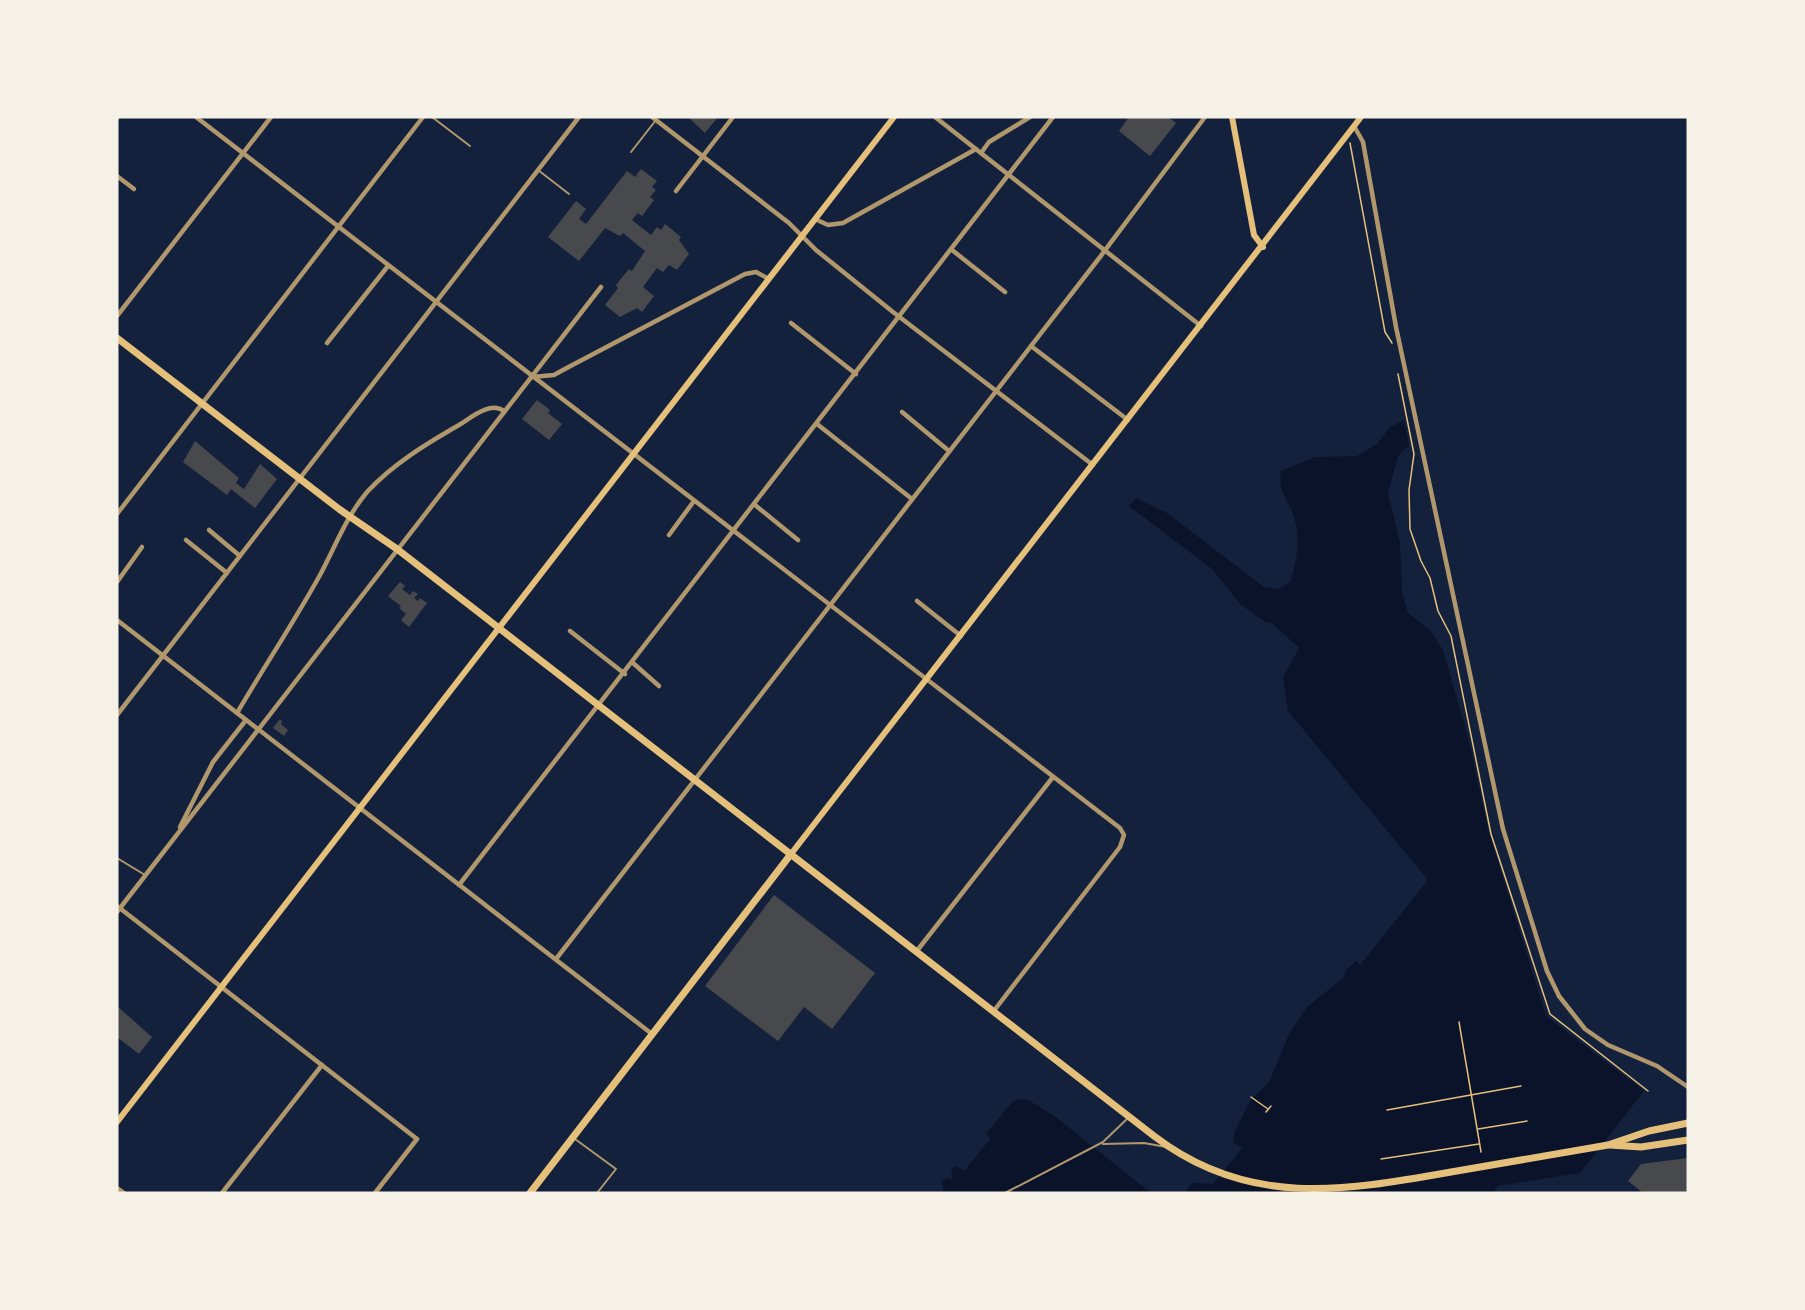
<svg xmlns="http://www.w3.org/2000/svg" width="1805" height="1310" viewBox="0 0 1805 1310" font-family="Montserrat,sans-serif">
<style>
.water{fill:#0b132b}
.building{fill:#48494c}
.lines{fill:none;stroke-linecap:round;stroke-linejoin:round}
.path{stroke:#e5c07b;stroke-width:1.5}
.service{stroke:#b1986c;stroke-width:2}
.minor{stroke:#b1986c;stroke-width:4.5}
.secondary{stroke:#e5c07b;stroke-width:6}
.primary{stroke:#e5c07b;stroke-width:7}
</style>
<rect width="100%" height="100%" fill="#14213d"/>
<g class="water">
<path d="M1404,420l5,25 -11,11 -10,37 12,50 2,49 6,21 22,17 13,20 26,91 19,88 58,187 98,75 -64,82 -82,13 -5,7h-308l7,-10 21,1 29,-36 -9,-6 2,-11 14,-28 21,-23 19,-46 18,-27 36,-29 4,-9 9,-8 4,4 68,-85 -140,-169 -5,-34 16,-29 -27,-25h-5l-26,-18 -29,-36 -83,-63 7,-8 31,15 97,74 14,2 12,-7c8,-22 11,-49 2,-71 -7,-14 -14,-24 -11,-40l34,-14 42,-1 20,-12 13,-17z"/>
<path d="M1019,1099l9,1 25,15 98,78h-207l-2,-12 5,-3 6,2 -2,-10 6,-4 7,5 27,-33 -5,-4 26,-32z"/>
</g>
<g class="building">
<path d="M688,117h30l-13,16z"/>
<path d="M1129,117h39l8,6 -26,33 -31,-25z"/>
<path d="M641,169l16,12 -5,6 4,3 -6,7 4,3 -12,16 -4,-3 -6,7 19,15 6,-8 4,3 4,-6 16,13 -2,3 10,14 -12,16 -8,-5 -6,7 -6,-4 -14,19 11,9 -12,16 -5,-4 -17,9 -15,-12 13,-17 -2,-3 13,-16 3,2 13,-20 -22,-18 -3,3 -15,-8 -26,33 -31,-24 28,-36 10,8 -7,10 7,5 41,-53 8,6z"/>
<path d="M537,400l13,10 -2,3 14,11 -13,16 -27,-21z"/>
<path d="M195,441l44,37 -3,5 8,6 16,-25 17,15 -22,29 -24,-19 -4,6 -44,-33z"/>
<path d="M400,582l5,4 -3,3 8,6 3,-4 5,3 -4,4 4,3 2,-3 7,5 -18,24 -8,-7 5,-6 -7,-6 2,-2 -13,-10z"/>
<path d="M280,719l2,2 -1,3 7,6 -4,6 -11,-8z"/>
<path d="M774,895l101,78 -43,56 -28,-22 -26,34 -73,-55z"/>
<path d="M117,1006l35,31 -13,17 -22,-17z"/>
<path d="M1688,1158v35h-45l-15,-12 13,-17z"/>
</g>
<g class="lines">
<g class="path">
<path d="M1350,143l35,189 7,11"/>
<path d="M1398,374l16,80 -5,36 1,39 11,32 9,17 8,33 13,25 40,198 59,180 98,77"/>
<path d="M1459,1022l22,130"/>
<path d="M1251,1097l17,12"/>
<path d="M1387,1110l134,-24"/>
<path d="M1266,1112l5,-6"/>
<path d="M1478,1129l49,-8"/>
<path d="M1381,1159l98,-15"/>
</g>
<g class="service">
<path d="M432,117l38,29"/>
<path d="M631,152l25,-32"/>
<path d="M538,170l31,24"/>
<path d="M117,858l28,17"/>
<path d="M575,1139l41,30 -19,24"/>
<path d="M1103,1144l41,-1 22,4"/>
<path d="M1005,1193l98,-51 26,-25"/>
</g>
<g class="minor">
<path d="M196,117l924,711 4,7 -4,12 -127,165"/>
<path d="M652,117l137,106 27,27 77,62 200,153"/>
<path d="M935,117l266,209"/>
<path d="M117,118l1,-1"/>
<path d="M1354,126l9,16 33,185 107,502 44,142 12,25 26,33 23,16 49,21 31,21"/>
<path d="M981,153l8,-11 41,-25"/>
<path d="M117,176l17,13"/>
<path d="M676,191l57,-74"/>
<path d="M815,219l13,6 15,-2 133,-74"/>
<path d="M952,250l53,42"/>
<path d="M117,316l154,-199"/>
<path d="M791,323l65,51"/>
<path d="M327,343l61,-77"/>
<path d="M1031,346l97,74"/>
<path d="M532,377l22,-2 9,-5 182,-96 11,-2 13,7"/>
<path d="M902,412l47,39"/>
<path d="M817,424l95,75"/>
<path d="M755,505l43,35"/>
<path d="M117,514l306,-397"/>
<path d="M209,530l31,26"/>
<path d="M669,535l25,-34"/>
<path d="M186,540l41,33"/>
<path d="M117,582l25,-35"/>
<path d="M917,601l44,35"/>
<path d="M117,620l535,414"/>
<path d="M570,631l55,43"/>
<path d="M633,663l26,23"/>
<path d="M237,713c27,-46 57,-91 83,-138 15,-28 26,-58 47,-83 26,-28 59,-48 92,-67 13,-8 31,-24 45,-14"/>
<path d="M117,715l462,-598"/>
<path d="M180,827l33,-65 33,-42"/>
<path d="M459,885l594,-768"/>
<path d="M117,906l300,233 -42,54"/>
<path d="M117,912l484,-625"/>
<path d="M916,952l137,-175"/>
<path d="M556,959l544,-702 105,-140"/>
<path d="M117,1188l7,5"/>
<path d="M222,1193l100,-128"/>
</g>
<g class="secondary">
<path d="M1232,117l22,118 9,12"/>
<path d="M791,854l570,-737"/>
<path d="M117,1122l777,-1005"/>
</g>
<g class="primary">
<path d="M117,338l222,171 58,40 757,587c94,72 190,55 297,36 52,-9 104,-18 157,-27l41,-14 39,-8"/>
<path d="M1610,1145l31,2 47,-7"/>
<path d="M530,1193l261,-339"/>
</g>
</g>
<rect width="1805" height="1310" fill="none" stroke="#f6f1e7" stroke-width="237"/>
</svg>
